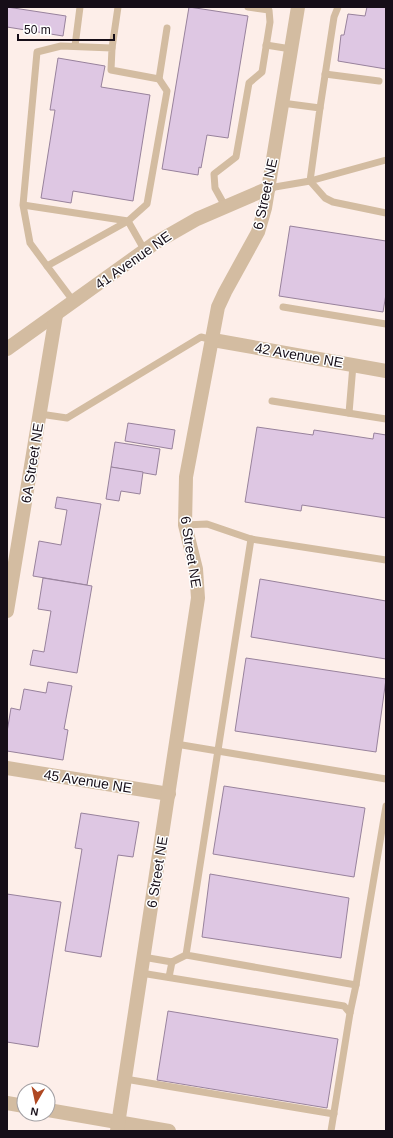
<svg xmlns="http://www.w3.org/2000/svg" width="393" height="1138" viewBox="0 0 393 1138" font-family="Helvetica,sans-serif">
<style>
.industrial{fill:#fdeee9;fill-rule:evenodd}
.building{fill:#dec7e3;stroke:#98829c}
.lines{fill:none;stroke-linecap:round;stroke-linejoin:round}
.service{stroke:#d3bca1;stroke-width:7}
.minor{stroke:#d3bca1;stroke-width:14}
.labels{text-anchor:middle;stroke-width:3;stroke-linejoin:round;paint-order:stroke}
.street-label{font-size:14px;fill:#160e18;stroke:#fff}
</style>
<rect width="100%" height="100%" fill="#fcfcfc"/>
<path class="industrial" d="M7,7h379v1124h-379zM24,1090h24v24h-24z"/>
<g class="building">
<path d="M7,7l59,9 -3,20 -56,-9z"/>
<path d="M189,7l59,9 -20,122 -21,-3 -6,33 -2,-1 -1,8 -36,-6z"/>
<path d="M367,7h19v62l-48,-8 3,-26h3l4,-21 17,2z"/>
<path d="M58,58l47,8 -4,21 49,8 -17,106 -60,-10 -2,12 -30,-5 14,-88h-5z"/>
<path d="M290,226l96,15v53l-3,18 -104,-16z"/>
<path d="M128,423l47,7 -3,19 -47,-8z"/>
<path d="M257,427l56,8 1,-5 59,9 1,-6 12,2v83l-84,-13 -1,6 -56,-9z"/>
<path d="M115,442l45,7 -4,26 -45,-8z"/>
<path d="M111,467l32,5 -3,22 -19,-3 -2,10 -13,-2z"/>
<path d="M57,497l44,7 -14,81 -54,-9 6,-35 22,4 6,-35 -12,-2z"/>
<path d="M43,578l49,8 -15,87 -47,-8 3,-15 11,2 7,-41 -13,-2z"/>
<path d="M260,579l126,22v58l-135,-22z"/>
<path d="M246,658l140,21 -10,73 -141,-21z"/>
<path d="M48,682l24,4 -8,43 4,1 -5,30 -56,-9v-19l4,-24 9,2 4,-21 22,4z"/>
<path d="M224,786l141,22 -11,69 -141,-23z"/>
<path d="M81,813l58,9 -6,35 -15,-2 -17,102 -36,-6 17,-102 -7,-1z"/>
<path d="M210,874l139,24 -8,60 -139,-21z"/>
<path d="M7,894l54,8 -23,145 -31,-5z"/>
<path d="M168,1011l170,28 -11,69 -170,-28z"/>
</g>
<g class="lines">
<g class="service">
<path d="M266,45l25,4"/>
<path d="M75,46l5,-39"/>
<path d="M112,48l6,-41"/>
<path d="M325,74l54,7"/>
<path d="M159,79l8,-51"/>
<path d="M320,108l14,-91 4,-10"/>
<path d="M386,160l-76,21 15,17 8,4 53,11"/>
<path d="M269,188l41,-7 10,-73 -38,-5"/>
<path d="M23,205l14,-153 24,-6 51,2 -1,22 48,9 8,12 -20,113 -19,17 -105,-16 7,38 17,23"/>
<path d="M225,206l-10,-18 -1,-14 22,-17 13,-74 13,-11 8,-50 -1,-12 -21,-3"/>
<path d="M74,302l-27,-36 81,-45 17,30"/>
<path d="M283,307l103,17"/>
<path d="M272,401l114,18"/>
<path d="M349,413l4,-48"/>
<path d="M40,414l27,4 134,-81 12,3"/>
<path d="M185,525l22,-1 44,15 135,21"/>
<path d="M251,539l-65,416 170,30 30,-179"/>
<path d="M176,744l210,35"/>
<path d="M143,957l29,5 14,-7"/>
<path d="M141,973l203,33 6,7 -19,118"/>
<path d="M169,977l3,-15"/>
<path d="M350,1013l6,-28"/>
<path d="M125,1079l209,35"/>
</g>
<g class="minor">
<path d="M213,340l173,31"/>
<path d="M7,349l148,-106 42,-24 72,-31"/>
<path d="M7,611l49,-296"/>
<path d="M7,768l162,26"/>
<path d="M7,1103l17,3"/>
<path d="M48,1110l121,21"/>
<path d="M117,1131l81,-533 -2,-29 -11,-44 1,-48 32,-170 7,-15 33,-60 7,-24 33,-201"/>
</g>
</g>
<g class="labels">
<g class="street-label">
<text transform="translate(265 194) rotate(-78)" y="5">6 Street NE</text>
<text transform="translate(133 260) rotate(-35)" y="5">41 Avenue NE</text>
<text transform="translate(299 355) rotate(10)" y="5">42 Avenue NE</text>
<text transform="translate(32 463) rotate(-81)" y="5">6A Street NE</text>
<text transform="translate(191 552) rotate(81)" y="5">6 Street NE</text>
<text transform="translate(88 781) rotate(9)" y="5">45 Avenue NE</text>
<text transform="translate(157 872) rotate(-81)" y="5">6 Street NE</text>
</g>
</g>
<rect width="393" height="1138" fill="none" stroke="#160e18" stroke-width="16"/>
<g transform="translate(36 1102) rotate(189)"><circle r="19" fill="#ffffff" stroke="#a29fa3"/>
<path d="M0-3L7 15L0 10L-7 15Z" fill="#af4822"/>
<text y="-6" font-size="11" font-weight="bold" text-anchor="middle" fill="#160e18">N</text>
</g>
<path d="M18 34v6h96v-6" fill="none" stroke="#160e18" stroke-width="2"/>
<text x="24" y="34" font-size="12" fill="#160e18" stroke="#ffffff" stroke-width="3" paint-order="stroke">50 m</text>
</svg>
